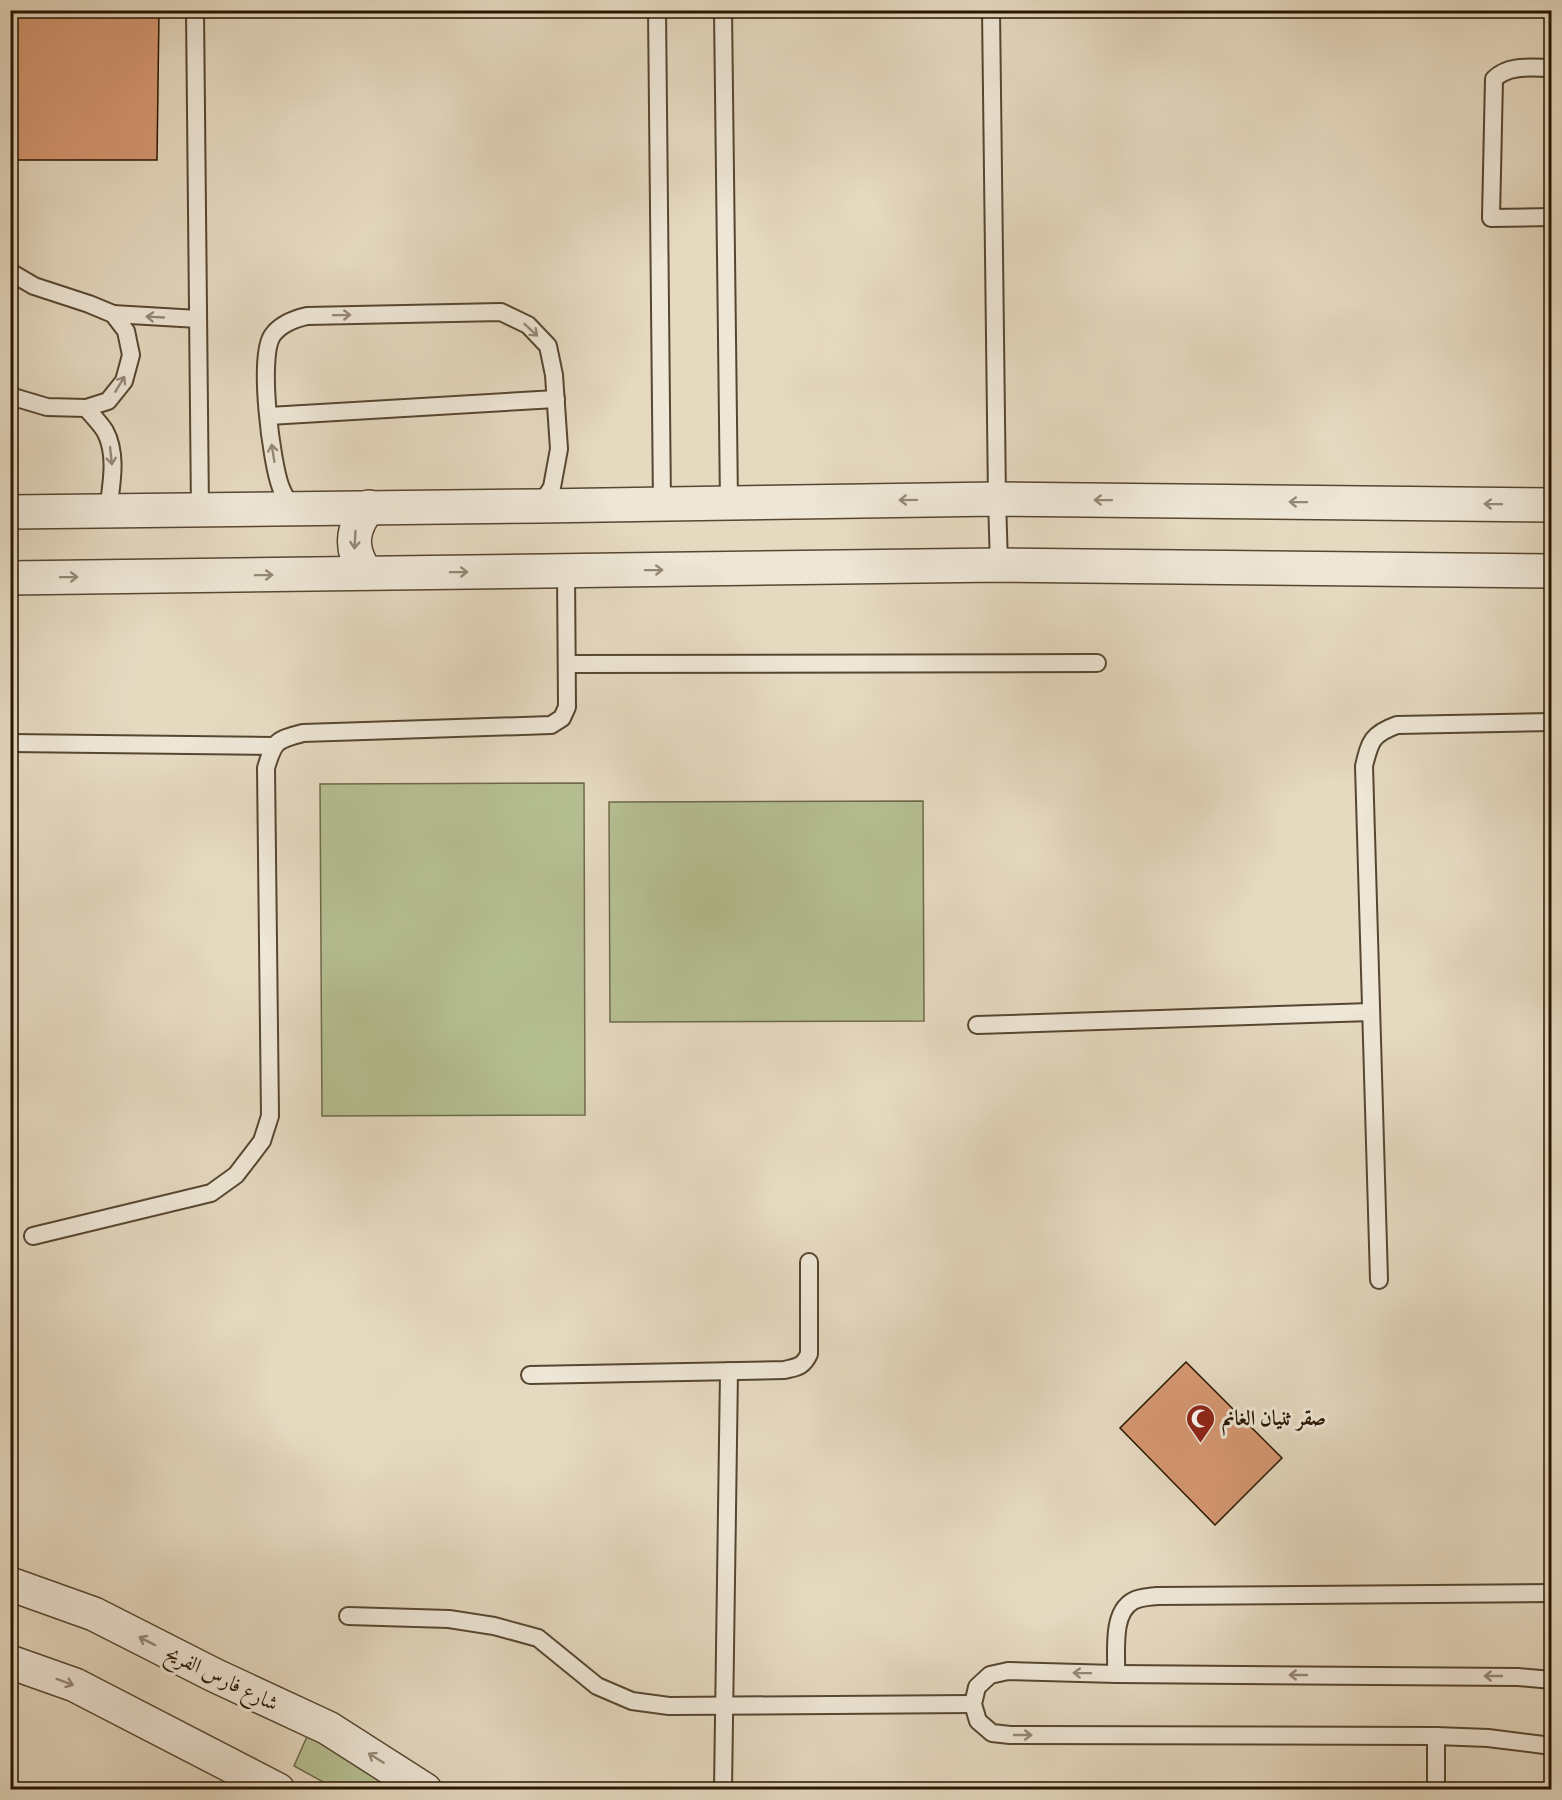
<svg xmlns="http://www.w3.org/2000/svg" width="1562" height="1800" viewBox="0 0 1562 1800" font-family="'IM FELL Great Primer',Amiri,serif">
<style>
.green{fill:#b5bf92;stroke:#6e6a49;stroke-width:1.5}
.building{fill:#d59771;stroke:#281600;stroke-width:1.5}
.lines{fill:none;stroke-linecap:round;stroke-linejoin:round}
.service-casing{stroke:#574730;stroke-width:20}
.tertiary-casing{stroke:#574730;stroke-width:36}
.service{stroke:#eee6d6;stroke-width:16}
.tertiary{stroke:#eee6d6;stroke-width:33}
.oneway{stroke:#958876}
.labels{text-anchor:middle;stroke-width:6;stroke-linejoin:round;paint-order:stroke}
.poi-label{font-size:21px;font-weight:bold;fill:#281600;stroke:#eee6d6;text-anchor:start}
.street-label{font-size:21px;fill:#281600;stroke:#eee6d6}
</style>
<rect width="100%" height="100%" fill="#e5d9c0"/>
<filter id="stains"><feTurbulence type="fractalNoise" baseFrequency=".00333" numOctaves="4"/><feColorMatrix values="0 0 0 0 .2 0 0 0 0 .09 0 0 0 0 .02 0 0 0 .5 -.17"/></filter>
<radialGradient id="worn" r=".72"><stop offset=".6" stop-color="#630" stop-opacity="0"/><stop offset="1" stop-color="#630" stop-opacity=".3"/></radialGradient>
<g class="green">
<path d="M584,783l1,332 -263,1 -2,-332z"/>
<path d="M923,801l1,220 -314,1 -1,-220z"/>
<path d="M309,1732l98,57h-71l-42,-23z"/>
</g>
<g class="building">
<path d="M10,10h149l-2,150h-147z"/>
<path d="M1186,1362l96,96 -67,67 -95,-97z"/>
</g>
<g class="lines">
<defs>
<g id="service">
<path d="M195,10l5,500"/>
<path d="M657,10l5,494"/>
<path d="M723,10l6,492"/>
<path d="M991,10l6,489 2,66"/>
<path d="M1552,68c-20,0 -43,-4 -58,11l-3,139 61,-1"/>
<path d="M10,272l24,14 55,18 24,10 13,17 5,24 -7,26 -16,20 -22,7 -39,-1 -37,-11"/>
<path d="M113,314l85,5"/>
<path d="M86,408c6,7 14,15 19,23 13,24 6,55 3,80"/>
<path d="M269,416l287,-17"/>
<path d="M291,509c-3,-7 -7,-14 -10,-21 -10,-26 -23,-130 -9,-152 8,-12 22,-17 35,-20l194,-4 27,13 20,21 6,29 5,74 -7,38 -12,19"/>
<path d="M567,664l530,-1"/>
<path d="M10,743l263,3"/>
<path d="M977,1025l394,-13"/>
<path d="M33,1236l178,-43 25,-18 26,-34 8,-25 -4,-348c8,-27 10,-28 37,-35l248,-8 11,-7 5,-11 -1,-136"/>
<path d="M1379,1280l-15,-514c6,-25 8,-32 33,-41l155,-3"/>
<path d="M530,1375l254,-5c13,-3 19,-3 25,-16v-92"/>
<path d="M348,1616l101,3 45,7 44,12 59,48 35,15 37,5 304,-2"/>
<path d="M1116,1674c1,-22 -5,-61 17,-73 7,-4 16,-4 24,-5l395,-3"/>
<path d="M1552,1680l-34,-3 -402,-3 -108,-3 -18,4 -13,12 -4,17 5,17 14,12 18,2 426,1 52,2 64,8"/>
<path d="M723,1790l6,-419"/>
<path d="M1436,1790v-54"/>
</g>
<g id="tertiary">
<path d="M10,512l530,-6 457,-7 555,6"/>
<path d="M366,573c-16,-23 -16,-43 3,-66"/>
<path d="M10,578l989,-13 553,6"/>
<path d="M10,1584l84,30 120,61 114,53 97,62"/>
<path d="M10,1662l65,23 203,105"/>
</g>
</defs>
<use href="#service" class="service-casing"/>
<use href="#tertiary" class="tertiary-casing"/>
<use href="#service" class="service"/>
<use href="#tertiary" class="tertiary"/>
</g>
<defs><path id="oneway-shaft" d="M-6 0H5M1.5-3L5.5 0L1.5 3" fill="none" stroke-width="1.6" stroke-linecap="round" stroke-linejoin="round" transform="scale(1.5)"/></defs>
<g class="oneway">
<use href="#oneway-shaft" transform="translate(342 315) rotate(-1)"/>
<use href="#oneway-shaft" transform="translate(155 317) rotate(-177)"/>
<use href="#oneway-shaft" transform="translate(531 330) rotate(43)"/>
<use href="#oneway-shaft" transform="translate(120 384) rotate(-59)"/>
<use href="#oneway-shaft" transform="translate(273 453) rotate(-99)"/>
<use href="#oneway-shaft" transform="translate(111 456) rotate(84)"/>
<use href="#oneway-shaft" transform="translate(908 500) rotate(179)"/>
<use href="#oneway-shaft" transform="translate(1103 500) rotate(-179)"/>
<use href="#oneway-shaft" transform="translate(1298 502) rotate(-179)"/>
<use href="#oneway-shaft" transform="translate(1493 504) rotate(-179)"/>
<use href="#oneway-shaft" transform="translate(355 540) rotate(93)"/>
<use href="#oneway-shaft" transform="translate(654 570) rotate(-1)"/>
<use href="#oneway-shaft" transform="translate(459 572) rotate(-1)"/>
<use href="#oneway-shaft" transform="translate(264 575) rotate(-1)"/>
<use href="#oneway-shaft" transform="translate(69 577) rotate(-1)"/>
<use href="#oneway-shaft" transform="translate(147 1641) rotate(-153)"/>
<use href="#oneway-shaft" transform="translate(1082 1673) rotate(-179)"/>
<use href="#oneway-shaft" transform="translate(1298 1675) rotate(-180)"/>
<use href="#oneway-shaft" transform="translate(1493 1676) rotate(-180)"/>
<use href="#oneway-shaft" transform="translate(65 1682) rotate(20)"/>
<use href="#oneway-shaft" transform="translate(1023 1735)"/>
<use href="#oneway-shaft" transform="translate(376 1758) rotate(-148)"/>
</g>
<defs>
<symbol id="mosque-pin" viewBox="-11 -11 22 30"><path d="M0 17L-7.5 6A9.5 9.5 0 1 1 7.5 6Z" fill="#8f2418" stroke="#eee6d6"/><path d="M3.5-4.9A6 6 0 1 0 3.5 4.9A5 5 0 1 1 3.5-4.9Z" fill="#fff"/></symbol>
</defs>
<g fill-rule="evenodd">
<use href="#mosque-pin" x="1184" y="1402" width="33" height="45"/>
</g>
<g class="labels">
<g class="poi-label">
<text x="1222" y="1425">صقر ثنيان الغانم</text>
</g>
<g class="street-label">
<text transform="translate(222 1678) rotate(26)" y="7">شارع فارس الفريح</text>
</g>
</g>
<rect width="1562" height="1800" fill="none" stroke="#e5d9c0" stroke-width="36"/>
<rect x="12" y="12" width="1538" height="1776" fill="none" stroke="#281600" stroke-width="3"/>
<rect x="18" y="18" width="1526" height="1764" fill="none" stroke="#281600" stroke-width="1.5"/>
<rect width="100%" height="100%" filter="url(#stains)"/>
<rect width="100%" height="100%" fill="url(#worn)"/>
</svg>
